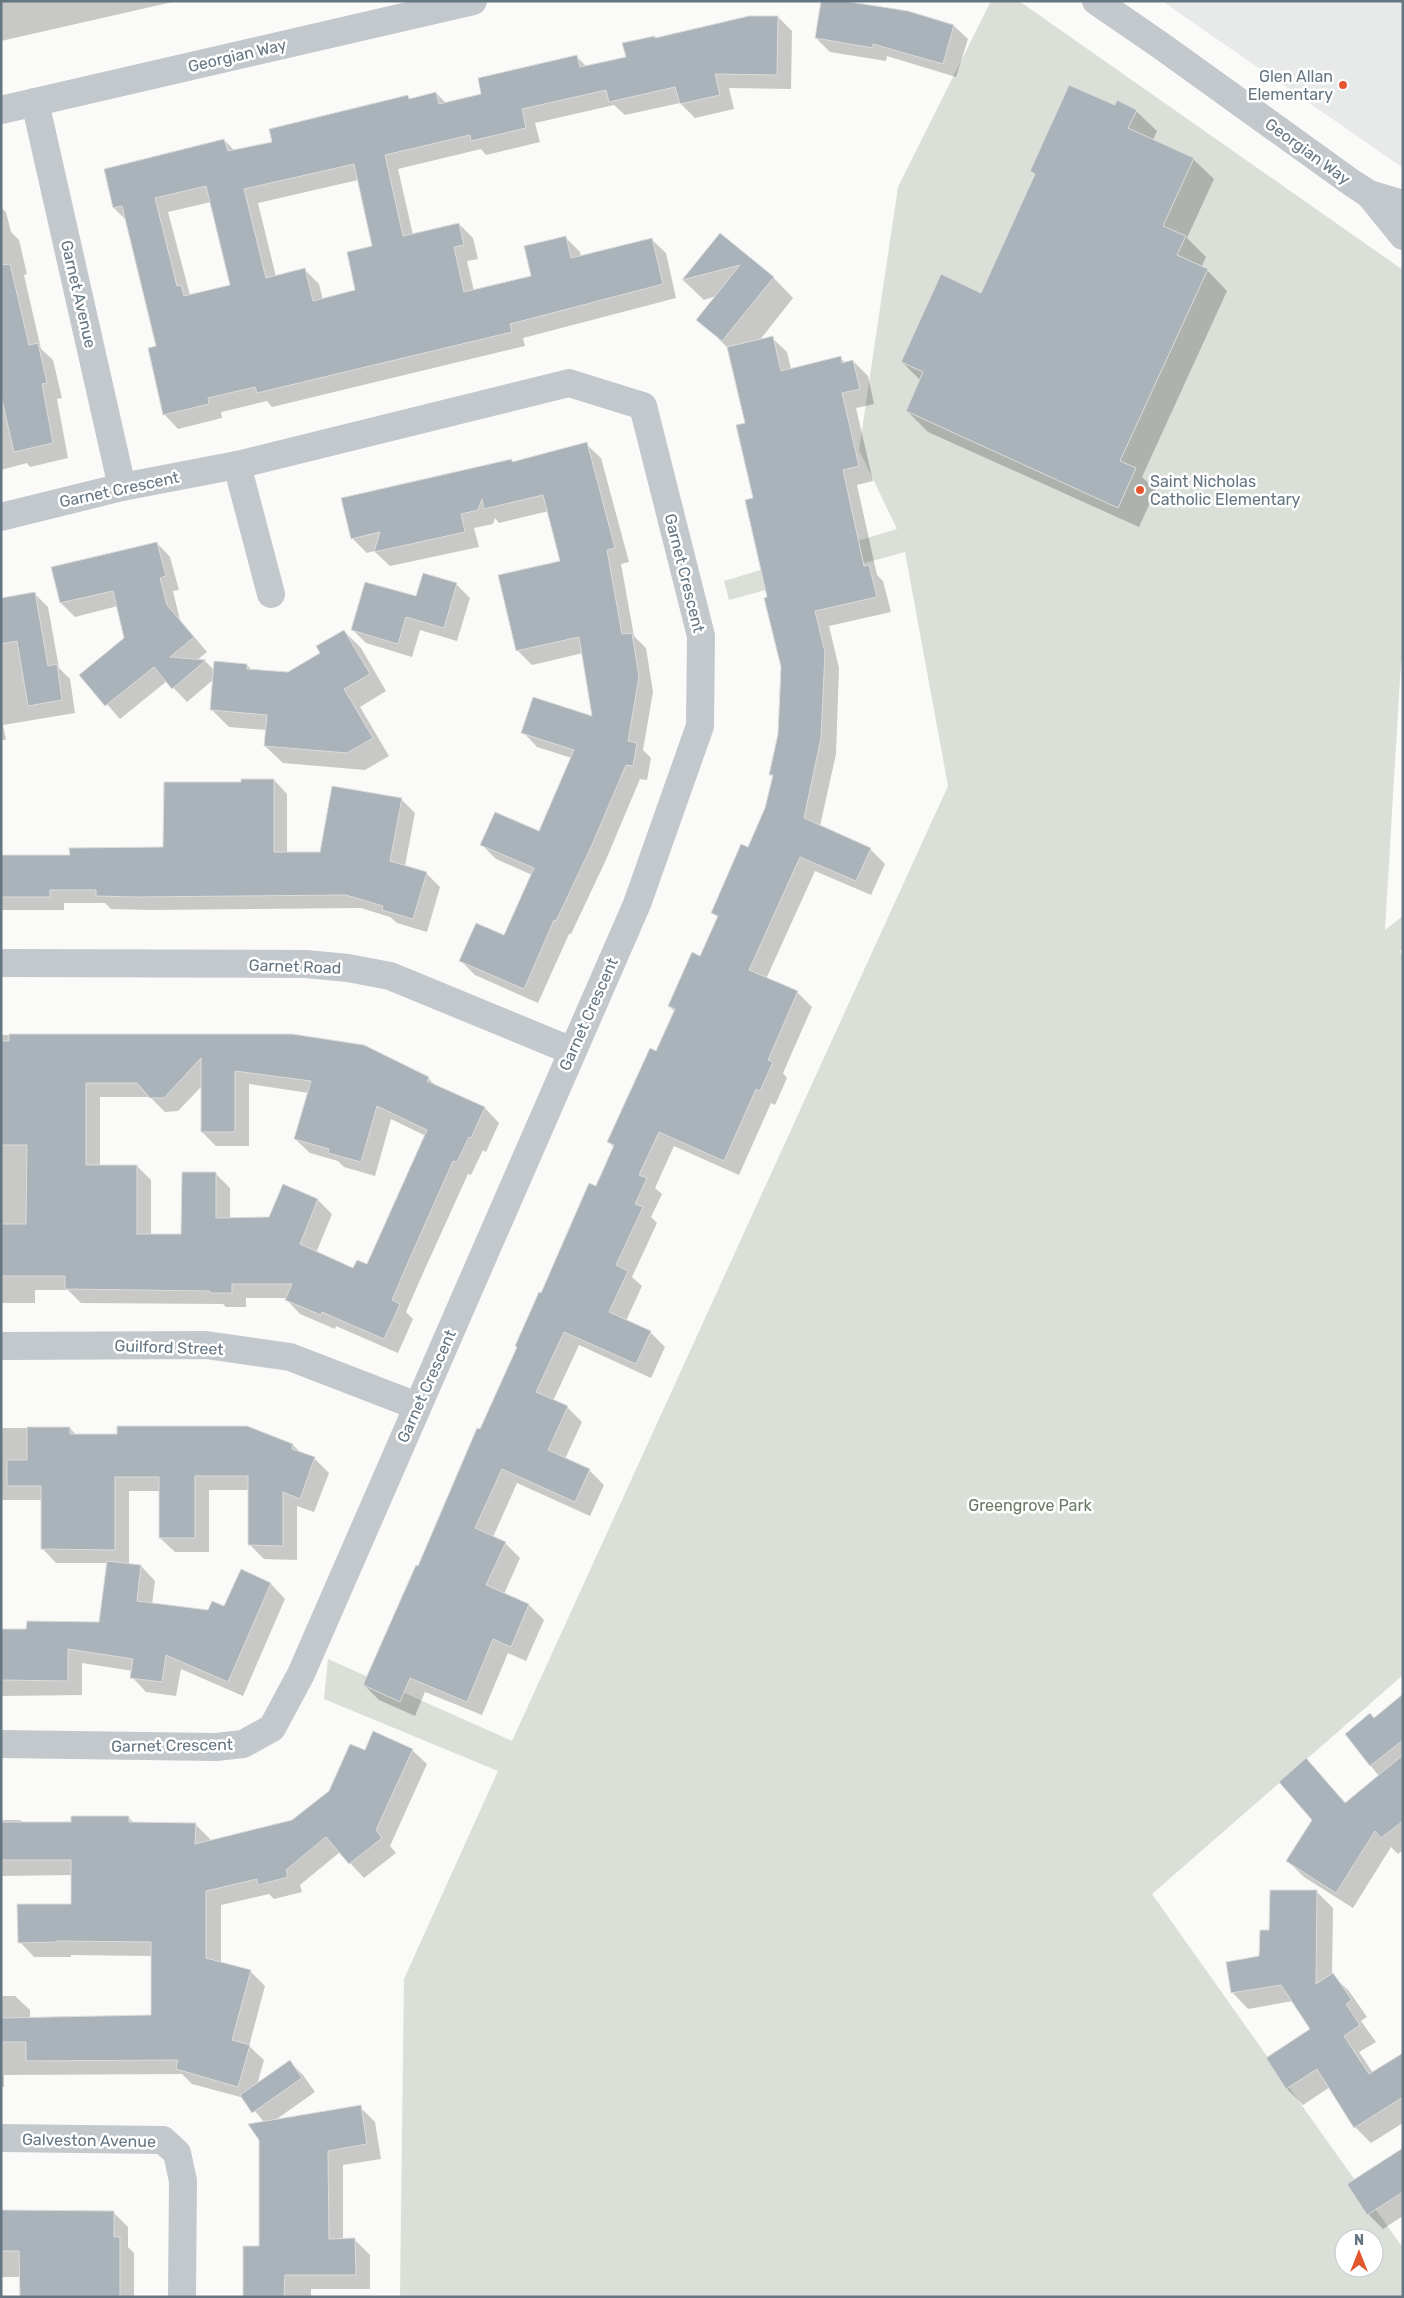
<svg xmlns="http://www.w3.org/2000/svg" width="1404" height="2298" viewBox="0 0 1404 2298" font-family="Rubik,sans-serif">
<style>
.built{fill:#e8e9e9}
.park{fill:#dadfd7;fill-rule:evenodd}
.shadow{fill:#0003;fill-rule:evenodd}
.building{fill:#aab3b9;stroke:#dcdcda;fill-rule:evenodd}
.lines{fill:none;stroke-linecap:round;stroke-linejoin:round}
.minor{stroke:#c3c8cc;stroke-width:28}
.poi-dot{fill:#e4572e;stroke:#fff;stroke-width:2}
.labels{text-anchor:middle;stroke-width:5;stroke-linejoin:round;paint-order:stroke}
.street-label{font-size:16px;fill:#657683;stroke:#fff}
.poi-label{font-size:16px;fill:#657683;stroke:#fff;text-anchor:end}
.park-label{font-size:16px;fill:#687a64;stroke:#fff}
</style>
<rect width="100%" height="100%" fill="#fafaf8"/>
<path class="built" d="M1162,1h241v167z"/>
<path class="park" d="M991,1h28l384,269v390l-2,2 -16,268 18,-14v33l-4,3 4,2v721l-251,219 251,354v49h-1003l4,-318 94,-208 -174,-72 4,-40 184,82 436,-955 -43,-234 -176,48 -5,-19 173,-52 -38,-79 39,-263zM1344,2238h30v30h-30z"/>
<g class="shadow">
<path d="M1,1h176l-176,40z"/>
<path d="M908,12l46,14 14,13 -12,38 -69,-21 -1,5 -56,-9 -14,-14z"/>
<path d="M778,17l14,14 -1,58 -62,-1 5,21 -39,9 -15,-15 -55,12 -11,-10 -79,18 5,19 -54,13 -5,-6 -83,20 15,66 46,-11 14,14 5,21 -11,2 7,30 59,-14 32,-40 15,15 1,5 70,-18 15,14 10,45 -153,40 2,8 -253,61 -5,-6 -46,11 1,6 -44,11 -14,-15 -7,-67 -31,-127 -12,-12 110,-68 11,11 38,-9 135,-45 3,2 25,-6 11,11 36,-9 94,-38 10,10 40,-9 27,-21 3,2zM358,180l15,67 -16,44 -34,9 -4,-16 -14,-14 -29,7 -18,-74zM211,202l21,84 -42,9 -22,-83z"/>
<path d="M1115,107l21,4 21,20 -4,9 40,19 21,20 -27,59 19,19 -5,11 6,2 20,21 -85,186 14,13 -17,37 -211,-95 -21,-21 14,-30 -19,-19 80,-68 54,-119 -5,-4z"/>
<path d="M1,207l5,5 5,20 8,8 8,34 -3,1 17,74 12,11 9,38 -5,1 11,59 -38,9 -3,-4 -26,7z"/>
<path d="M720,235l53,42 20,21 -34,43 13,-3 15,14 4,17 49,-11 6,5 7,-2 15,15 6,28 -18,4 17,73 -16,4 20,90 6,6 8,31 -62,14 10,42 -3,86 -16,72 50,23 15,15 -14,31 -56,-24 -49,108 31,13 15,15 -29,66 4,5 -12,27 -4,-2 -32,72 -65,-29 -19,42 7,6 -11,23 6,6 -25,54 10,9 -16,35 24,11 15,15 -14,31 -72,-33 -26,56 14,6 15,15 -17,37 24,11 15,15 -14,31 -73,-33 -24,54 12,6 15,15 -16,36 25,11 15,15 -18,41 -18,-8 -26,62 -57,-23 -10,24 -36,-16 -15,-15 178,-390 72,-147 -5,-6 48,-90 18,-40 -6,-6 32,-49 17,-39 -5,-6 36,-63 18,-41 6,-31 -2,-3 8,-40 3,-67 -13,-69 -22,-174 -18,-75 -31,-30 18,-23 -12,4 -21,-20z"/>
<path d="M586,444l15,14 28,104 -8,2 13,72 12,12 7,44 -10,58 8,8 -4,22 -7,-1 -35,83 -34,72h-2l-31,69 -63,-28 -14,-14 43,-25 28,-61 -36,-16 -14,-14 58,-13 32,-74 -35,-11 -14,-15 71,-14 -11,-65 -51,12 -14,-14 43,-89 -12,-51 -50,12 -4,-5 -2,6 -19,4 5,19 -89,19 -16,-15 -7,2 -15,-15 159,-77 3,2z"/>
<path d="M157,543l13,14 9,33 -6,1 7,29 27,32 -11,9 10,1 9,9 32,-6 5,5 36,3 34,-19 22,-23 17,17 25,43 -26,16 29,49 -24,14 -82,-7 -18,-17 2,-16 -38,-3 -18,-18 3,-30 -27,23 -20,-21 -47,38 -39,-44 45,-37 -8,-32 -43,11 -14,-14 -9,-35z"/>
<path d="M456,584l14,14 -13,43 -37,-11 -8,27 -46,-14 -14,-14 65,-31z"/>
<path d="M34,593l14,14 11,61 11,11 5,34 -72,12 3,15h-5v-141z"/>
<path d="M274,780l13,14v59h34l80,-54 14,14 -10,53 21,7 14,14 -13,45 -30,-9 -7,-6 -29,-9 -211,2 -39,-1 -6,-6h-41v7h-63v-54h70l93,-8 78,-65z"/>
<path d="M1,1035l290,1 137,42 10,10 47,20 14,15 -13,29 -3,-2 -12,25 -3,-1 -49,108 -13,30 7,7 -15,34 -62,-27 -1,3 -35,-15 -14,-15 1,-1h-41v9h-20l-3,-3 -142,-1 -13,-13h-33v13h-34zM249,1084l60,9 -14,46 15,14 28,8 6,6 31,9 16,-57 35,17 -58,130 -14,4 -38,-17 16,-39 -14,-14 -34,-15 -14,34h-40v-31l-14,-14 -34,61h-31v-55l-14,-14h-37v-69h50l15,15 13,-1 24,-25v46l14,14h33z"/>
<path d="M1,1428h69l7,8 216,9 8,8 13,5 15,15 -15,39 -17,-6v54l-33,-1 -14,-14v-55h-41v62h-34l-15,-14v-47h-31v74l12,1 14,15 -3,23 57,8 16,-4 16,-37 30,13 14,15 -42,97 -62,-27 -5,27 -30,-4 -14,-15 1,-6 -51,-8v32l-81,1v-65l27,-1 72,-7 8,-60h-52l-14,-15v-48h-41z"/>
<path d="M1403,1696v154l-5,4 -7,-7 -38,61 -49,-31 -16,-16 25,-41 -7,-60 40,43 33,-27 -33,-41 28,-16z"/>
<path d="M412,1750l15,14 -37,82 6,7 -32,25 -24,-26 -40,33 2,7 -28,7 -5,-5 -48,11v58l29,8 15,15 -16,60 15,14 -7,25 33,-23 13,13 12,17 -41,29 86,-14 15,15 6,37 -38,6v75h12l15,15v34h-59v8h-66l15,-49 4,-126 -20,-24 -52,-14 -10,-10 -178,1v12h-3v-91h14l15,14v9l122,-2v-61l-81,-1v2h-37l-14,-15 52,-37v-30l-71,1v-56h19l3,3h49l56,-6 6,6 61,1 15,15v3l83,-20 37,-30 35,-40z"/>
<path d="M1317,1892l16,16 -1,67 17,16 18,26 -6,4 15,21 -17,10 14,21 30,-18v68l-32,20 -16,-16 -25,-40 -27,18 -16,-16 -20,-30 45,-30 -19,-28 -45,8 -16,-17 28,-35 11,-26z"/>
<path d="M1403,2149v67l-20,13 -15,-15z"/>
<path d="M1,2212h112l15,15v20l6,6v44h-113v-20h-20z"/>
</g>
<g class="building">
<path d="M821,1h23l64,10 46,14 -11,39 -70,-20v4l-58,-10z"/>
<path d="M749,16h29l-1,59 -62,-1 5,21 -40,9 -5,-17 -66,15 -3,-12 -84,19 4,19 -55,13 -1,-6 -85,20 18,81 56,-13 5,22 -10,2 10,45 67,-16 -7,-30 42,-10 5,22 81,-20 11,46 -153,40 2,8 -255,61 -2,-6 -47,11 1,6 -46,11 -15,-67 8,-2 -34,-140 -9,2 -9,-39 120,-30 4,12 44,-9 -3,-13 139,-34 1,4 27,-7 3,12 42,-10 -3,-16 99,-23 3,12 46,-10 -4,-14 33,-7v2zM354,164l18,82 -25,6 8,38 -42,11 -8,-33 -39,10 -22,-89zM206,186l24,99 -46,11 -3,-11 -4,1 -22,-88z"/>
<path d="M1069,85l46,20 2,-5 20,10 -9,18 66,30 -31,68 23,10 -9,19 31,14 -88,192 16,7 -18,40 -212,-97 17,-39 -22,-10 40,-88 40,19 54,-119 -5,-3z"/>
<path d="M720,233l54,44 -52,64 -26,-21 44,-55 -58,15z"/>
<path d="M10,264l19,81 9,-2 9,40 -5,1 11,59 -39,9 -13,-56v-131z"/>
<path d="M773,336l8,35 60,-15 1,7 11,-3 7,29 -18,4 17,73 -16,4 21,96 5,-1 8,32 -62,14 10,41 -4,86 -17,80 67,30 -15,33 -56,-24 -51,113 49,21 -30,69 5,2 -13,29 -4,-2 -32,72 -65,-29 -20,43 8,3 -12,26 8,3 -27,58 12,6 -19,41 42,19 -15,33 -72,-32 -28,60 32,14 -20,44 42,19 -15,33 -73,-33 -27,59 31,14 -20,43 43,19 -18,43 -18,-8 -26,63 -57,-24 -10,24 -37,-17 53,-120 2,1 59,-138 3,1 37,-82 -2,-1 24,-54 2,1 48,-110 7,3 18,-41 -7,-3 43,-94 6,3 19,-42 -7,-3 24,-54 8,4 18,-40 -7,-3 30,-69 7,3 17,-39 8,-33h-4l9,-41 3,-67 -17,-69 3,-1 -22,-97 8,-2 -17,-73 9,-2 -18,-76z"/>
<path d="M587,442l28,106 -8,2 15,84 10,-1 7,44 -11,64 9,2 -4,23 -7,-1 -35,82 -35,74 -2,-1 -30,69 -65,-28 17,-38 28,12 30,-67 -54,-23 15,-33 44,19 35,-81 -53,-17 12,-36 59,19 -13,-79 -63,14 -18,-76 62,-14 -17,-66 -59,14 -2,-10 -4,11 -17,4 4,18 -91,20 6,-20 -29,7 -10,-41 171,-39v3z"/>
<path d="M157,542l9,34 -6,2 7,27 27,32 -24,20 36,3 -34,29 -18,-22 -49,39 -26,-31 45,-37 -11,-47 -53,12 -9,-36z"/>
<path d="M423,573l34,10 -13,45 -38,-11 -8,27 -47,-14 14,-48 51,14z"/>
<path d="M35,592l13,74 9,-2 5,36 -34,6 -11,-65 -16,3v-46z"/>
<path d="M344,630l26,44 -26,15 29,49 -26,15 -83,-7 3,-31 -57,-5 4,-49 33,3v5l41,3 32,-19 -4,-7z"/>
<path d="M241,779h33v73h46l12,-66 70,12 -12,63 37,11 -14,47 -31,-9 1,-4 -37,-11 -211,2 -39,-1v-6h-46v7h-49v-42h69l-1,-7 94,-1 1,-65h77z"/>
<path d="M9,1034h283l72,11 65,32 -2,4 58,26 -14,31 -2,-1 -12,25 -4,-1 -47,106 -14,33 8,4 -16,35 -62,-27 -1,3 -36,-15 7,-16h-60v9h-22v-2l-145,-2v-13h-64v-52h25l1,-79h-26v-104h8zM201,1058v74h34v-61l76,10 -17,58 35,10 -1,4 33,9 16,-56 50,24 -60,134 -10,-4 -4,8 -53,-24 18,-45 -35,-15 -14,33 -53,1v-46h-34l-1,62h-44v-69h-51v-82h51l13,15h14z"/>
<path d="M117,1426h130l46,18 -1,5 23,8 -15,42 -17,-7v54l-35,-1v-69h-53v62h-36v-61h-44v73l-74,-1v-63h-34v-26h20v-33h43v7h47z"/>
<path d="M107,1561l34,4 -4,36 71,9 4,-9 12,5 17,-37 30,14 -43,99 -62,-27 -4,27 -32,-4 3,-19 -65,-10v32l-67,-1v-51h25l1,-8 72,1z"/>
<path d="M1403,1694v46l-33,26 -25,-32 25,-21 4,5z"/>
<path d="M373,1731l40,18 -37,81 6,8 -33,26 -23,-27 -40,33 2,7 -30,8 -1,-6 -51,12v67l45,12 -19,70 18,5 -12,42 -62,-18 2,-9 -152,1v-19h-25v-24l150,-3v-73l-94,-1v1l-39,1 -1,-39h54v-44h-70v-38h70v-6h58v6l67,1 -1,21 97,-24 37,-29 21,-47 15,6z"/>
<path d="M1403,1755v66l-22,17 -6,-7 -39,62 -50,-32 26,-41 -33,-38 27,-24 39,45z"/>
<path d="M1270,1890h47l-1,94 17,-11 19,27 -6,4 14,21 -16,11 25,38 34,-21v44l-49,31 -37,-59 -31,20 -20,-31 44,-29 -29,-44 -50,8 -5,-31 33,-6 1,-26h9z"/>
<path d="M290,2060l12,18 -50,35 -12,-18z"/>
<path d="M361,2105l6,39 -39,7 1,88 26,-1 1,37h-71l-1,22h-41v-51h16v-106l-11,-16z"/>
<path d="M1403,2148v44l-36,23 -20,-31z"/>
<path d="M1,2210l113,1v26h6v60h-100l-1,-46h-18z"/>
</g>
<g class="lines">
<g class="minor">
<path d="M1096,1l64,44 192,138 17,11 34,10"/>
<path d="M35,102l87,385"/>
<path d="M1,110l472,-109"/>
<path d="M1369,194l34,42"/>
<path d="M237,465l34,129"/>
<path d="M1,517l121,-30 115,-22 332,-82 74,23 58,230 -1,90 -63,178 -336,770 -29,54 -29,16 -27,3 -215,-3"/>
<path d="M1,963l305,1 42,4 42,8 182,75"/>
<path d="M1,1346l205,-1 84,12 127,49"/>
<path d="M1,2138l162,2 14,13 6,28 -1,116"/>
</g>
</g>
<g class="poi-dot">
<circle cx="1343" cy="85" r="5"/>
<circle cx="1140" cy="490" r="5"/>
</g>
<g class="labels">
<g class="street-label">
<text transform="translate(237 55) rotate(-13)" y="6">Georgian Way</text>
<text transform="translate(1308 151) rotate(36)" y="6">Georgian Way</text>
<text transform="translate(79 294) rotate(77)" y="6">Garnet Avenue</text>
<text transform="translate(119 489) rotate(-12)" y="6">Garnet Crescent</text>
<text transform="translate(685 573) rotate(76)" y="6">Garnet Crescent</text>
<text transform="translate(295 966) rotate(2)" y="6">Garnet Road</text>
<text transform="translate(588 1014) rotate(-66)" y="6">Garnet Crescent</text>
<text transform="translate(169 1347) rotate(2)" y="6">Guilford Street</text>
<text transform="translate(426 1386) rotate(-66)" y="6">Garnet Crescent</text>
<text transform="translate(172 1745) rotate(-1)" y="6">Garnet Crescent</text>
<text transform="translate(89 2140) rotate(1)" y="6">Galveston Avenue</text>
</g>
<g class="poi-label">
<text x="1333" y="82">Glen Allan<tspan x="1333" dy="18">Elementary</tspan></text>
<text x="1150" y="487" text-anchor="start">Saint Nicholas<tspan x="1150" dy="18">Catholic Elementary</tspan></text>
</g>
<g class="park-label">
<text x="1030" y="1511">Greengrove Park</text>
</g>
</g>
<rect width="1404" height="2298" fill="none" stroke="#657683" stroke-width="5"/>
<g transform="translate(1359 2253)"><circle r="24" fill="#ffffff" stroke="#c1c8cd"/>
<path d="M0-4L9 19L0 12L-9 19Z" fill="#e4572e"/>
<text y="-8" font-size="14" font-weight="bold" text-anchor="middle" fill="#657683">N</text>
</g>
</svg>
